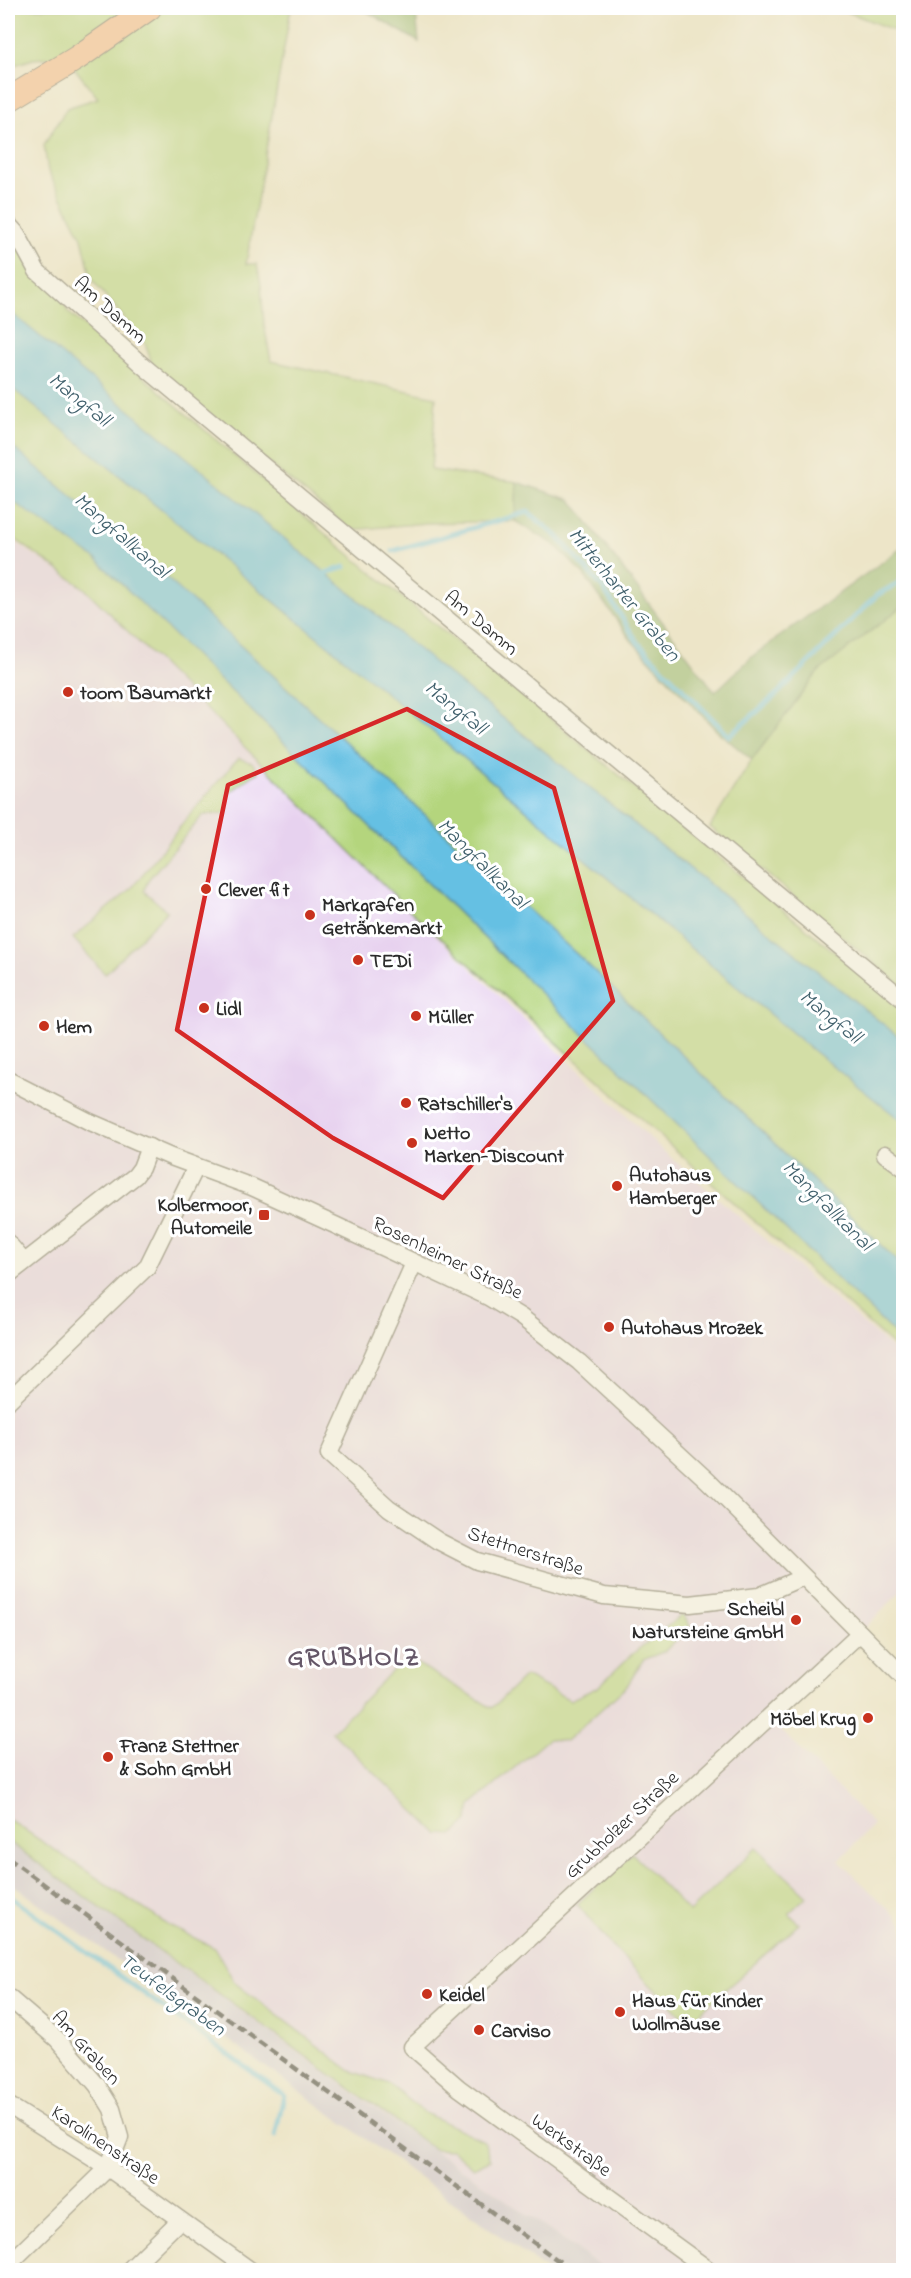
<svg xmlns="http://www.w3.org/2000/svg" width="911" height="2278" viewBox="0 0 911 2278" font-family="'Indie Flower',sans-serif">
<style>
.built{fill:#e7d2ef}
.industrial{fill:#c8bfd8}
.green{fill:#b4d57d;stroke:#708054;stroke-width:1.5}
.forest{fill:#8fb66c;stroke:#5d704c;stroke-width:1.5}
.water{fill:#65c0e3;stroke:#487687;stroke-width:1.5}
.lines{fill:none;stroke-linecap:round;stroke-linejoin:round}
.stream{stroke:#65c0e3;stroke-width:5}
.minor-casing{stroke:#6f6c62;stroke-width:19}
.highway-casing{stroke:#6f6c62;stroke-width:26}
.minor{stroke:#fff;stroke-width:16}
.highway{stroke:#fbbb8c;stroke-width:24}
.rail{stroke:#2b2b2b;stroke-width:4.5;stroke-dasharray:9 4.5;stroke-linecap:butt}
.marked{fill:none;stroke:#d62828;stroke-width:4.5;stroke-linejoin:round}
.poi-dot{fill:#c8321e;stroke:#fff;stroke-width:2}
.labels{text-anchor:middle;stroke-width:6;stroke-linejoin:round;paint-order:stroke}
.street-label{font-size:20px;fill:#2b2b2b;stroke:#fff}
.poi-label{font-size:20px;font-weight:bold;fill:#2b2b2b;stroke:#fff;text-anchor:start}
.water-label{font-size:21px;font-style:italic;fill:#3f5f6b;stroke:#fff}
.district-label{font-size:26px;font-weight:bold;letter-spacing:1.5px;fill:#655768;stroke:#fff}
</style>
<rect width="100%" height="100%" fill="#fff"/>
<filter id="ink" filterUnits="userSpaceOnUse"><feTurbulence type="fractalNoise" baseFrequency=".0167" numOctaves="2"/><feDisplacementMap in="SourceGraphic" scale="12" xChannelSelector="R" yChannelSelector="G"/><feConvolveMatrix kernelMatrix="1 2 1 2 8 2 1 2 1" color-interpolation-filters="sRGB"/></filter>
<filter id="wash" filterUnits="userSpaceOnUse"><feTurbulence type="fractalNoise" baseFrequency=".008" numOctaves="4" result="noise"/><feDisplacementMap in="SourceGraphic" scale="24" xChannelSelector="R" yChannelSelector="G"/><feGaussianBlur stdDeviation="1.35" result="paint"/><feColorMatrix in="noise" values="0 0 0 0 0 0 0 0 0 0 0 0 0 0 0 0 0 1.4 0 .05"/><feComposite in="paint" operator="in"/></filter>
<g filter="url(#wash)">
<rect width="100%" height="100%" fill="#ede5c8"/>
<path class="built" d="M8,537l76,51 320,317 265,251 234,202v231l-43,44 -92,84 105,107 -34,37 64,62v347h-297l-245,-171 -353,-258z"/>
<path class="industrial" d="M8,1841l353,258 245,171h-59l-539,-389z"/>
<g class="green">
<path d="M8,8h283l-45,256h11l4,21 3,40 7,36 165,36 -5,73 86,12 -2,39 -89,2 -75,7 -197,-160 -9,-27 -53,-63 -10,-42 -34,-67 -4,-26 23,-37 31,-10 -33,-42 -32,3 -25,8z"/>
<path d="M838,8h65v26z"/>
<path d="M8,236l39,32 21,44 263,227 572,469v347l-499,-450 -320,-317 -76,-54z"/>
<path d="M903,606v381l-193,-160 42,-67 66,-88z"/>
<path d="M238,758l15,5 5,10c-13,5 -18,15 -31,20v20l-24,2 -55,65 -4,11 23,20 -62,63 -32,-36 58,-49 56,-71z"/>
<path d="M683,1614l7,12 -25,25 -22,9 -16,26 -61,55 -18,-2 -77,66 -3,16 -15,14 -15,-1 -106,-102 66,-67 20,-1 74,44 33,-32 45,24 28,-13 33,-32z"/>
<path d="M8,1819l160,106 47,23 20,35 116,88 38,13 36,29 59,28 6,19 -17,8 -21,-18 -18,-1 -426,-308z"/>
<path d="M756,1848l51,48 -18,17 10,11 -111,99 -78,-79 -33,-40 55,-51 57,59z"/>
</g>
<g class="forest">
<path d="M361,8h68l-13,5 3,29z"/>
<path d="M517,482l54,18 144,192 39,-37 149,-108v59l-85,66 -66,88 -36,-30 -85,-90 -47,-65 -29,-30 -40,-24z"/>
</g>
<g class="water">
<path d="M8,310l433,358 462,372v82l-92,-73 -404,-339 -399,-325z"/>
<path d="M8,443l136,114 439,403 306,293 14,15v74l-352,-339 -455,-444 -88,-61z"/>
</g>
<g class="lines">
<g class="stream">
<path d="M393,551l135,-39 29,24 46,52 35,55 91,93 48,-42 100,-99 27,-15"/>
<path d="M323,574l22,-7"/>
<path d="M8,1895l276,200 -9,41"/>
</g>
</g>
</g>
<g filter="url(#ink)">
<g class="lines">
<defs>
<g id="minor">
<path d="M8,224l9,10 20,37 104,93 763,636"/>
<path d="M8,1080l80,41 83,36 81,30 85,39 151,71 33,20 58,45 129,119 196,196"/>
<path d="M885,1154l19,14"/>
<path d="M8,1243l16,19"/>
<path d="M414,1263l-85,191 60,54 49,33 39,20 127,35 86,8 69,-8 44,-19"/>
<path d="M8,1275l127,-99 6,-8 8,-21"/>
<path d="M8,1401l139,-134 49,-100"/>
<path d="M8,1997l49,42 40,46 15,24 8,28 -12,31 -100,97"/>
<path d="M8,2105l100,63 142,102"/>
<path d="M129,2270l51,-50"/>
<path d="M709,2270l-250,-182 -47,-41 448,-414"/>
</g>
<path id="highway" d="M8,100l69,-42 72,-50"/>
</defs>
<use href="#minor" class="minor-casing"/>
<use href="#highway" class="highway-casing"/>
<use href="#minor" class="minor"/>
<use href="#highway" class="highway"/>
<path class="rail" d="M8,1858l563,412"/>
</g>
</g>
<path d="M0 0H911V2278H0ZM407,709l147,79 59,213 -170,197 -110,-60 -156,-108 51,-245z" fill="#ede5c8" fill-opacity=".55" fill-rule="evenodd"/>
<path class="marked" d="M407,709l147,79 59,213 -170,197 -110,-60 -156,-108 51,-245z"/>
<g class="poi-dot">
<circle cx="68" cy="692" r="6"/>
<circle cx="206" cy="889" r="6"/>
<circle cx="310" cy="915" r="6"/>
<circle cx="358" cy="960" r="6"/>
<circle cx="204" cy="1008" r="6"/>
<circle cx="416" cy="1016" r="6"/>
<circle cx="44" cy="1026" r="6"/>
<circle cx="406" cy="1103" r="6"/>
<circle cx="412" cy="1143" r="6"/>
<circle cx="617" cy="1186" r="6"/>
<rect x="258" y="1209" width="12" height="12" rx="3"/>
<circle cx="609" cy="1327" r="6"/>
<circle cx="796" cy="1620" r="6"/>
<circle cx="868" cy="1718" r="6"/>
<circle cx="108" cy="1757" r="6"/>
<circle cx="427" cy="1994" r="6"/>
<circle cx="620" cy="2012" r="6"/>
<circle cx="479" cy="2030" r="6"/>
</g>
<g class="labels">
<g class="street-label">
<text transform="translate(111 309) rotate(42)" y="7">Am Damm</text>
<text transform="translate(482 622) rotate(40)" y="7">Am Damm</text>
<text transform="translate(448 1257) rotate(26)" y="7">Rosenheimer Straße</text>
<text transform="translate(526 1550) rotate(18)" y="7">Stettnerstraße</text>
<text transform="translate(621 1824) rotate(-43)" y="7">Grubholzer Straße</text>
<text transform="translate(87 2047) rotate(48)" y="7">Am Graben</text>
<text transform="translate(106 2144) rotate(34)" y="7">Karolinenstraße</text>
<text transform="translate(572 2144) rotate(36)" y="7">Werkstraße</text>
</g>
<g class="poi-label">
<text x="80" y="699">toom Baumarkt</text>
<text x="218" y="896">Clever fit</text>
<text x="322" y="911">Markgrafen<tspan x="322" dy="23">Getränkemarkt</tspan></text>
<text x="370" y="967">TEDi</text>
<text x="216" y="1015">Lidl</text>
<text x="428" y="1023">Müller</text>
<text x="56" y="1033">Hem</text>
<text x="418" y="1110">Ratschiller's</text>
<text x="424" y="1139">Netto<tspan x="424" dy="23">Marken-Discount</tspan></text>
<text x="629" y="1181">Autohaus<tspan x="629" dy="23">Hamberger</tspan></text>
<text x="252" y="1211" text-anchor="end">Kolbermoor,<tspan x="252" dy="23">Automeile</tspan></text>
<text x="621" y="1334">Autohaus Mrozek</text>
<text x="784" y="1615" text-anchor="end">Scheibl<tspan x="784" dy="23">Natursteine GmbH</tspan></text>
<text x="856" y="1725" text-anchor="end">Möbel Krug</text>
<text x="120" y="1752">Franz Stettner<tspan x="120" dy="23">&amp; Sohn GmbH</tspan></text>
<text x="439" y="2001">Keidel</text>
<text x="632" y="2007">Haus für Kinder<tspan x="632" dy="23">Wollmäuse</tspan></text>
<text x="491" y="2037">Carviso</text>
</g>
<g class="water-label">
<text transform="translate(80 399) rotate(39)" y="7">Mangfall</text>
<text transform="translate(122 535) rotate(41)" y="7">Mangfallkanal</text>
<text transform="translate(625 594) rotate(51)" y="7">Mitterharter Graben</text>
<text transform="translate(456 707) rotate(39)" y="7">Mangfall</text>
<text transform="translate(483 863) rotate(45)" y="7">Mangfallkanal</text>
<text transform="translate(831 1016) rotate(39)" y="7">Mangfall</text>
<text transform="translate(828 1205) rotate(45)" y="7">Mangfallkanal</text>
<text transform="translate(173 1994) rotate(36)" y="7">Teufelsgraben</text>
</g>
<g class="district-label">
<text x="354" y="1665">GRUBHOLZ</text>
</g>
</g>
<rect width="911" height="2278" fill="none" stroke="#fff" stroke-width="30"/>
</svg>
